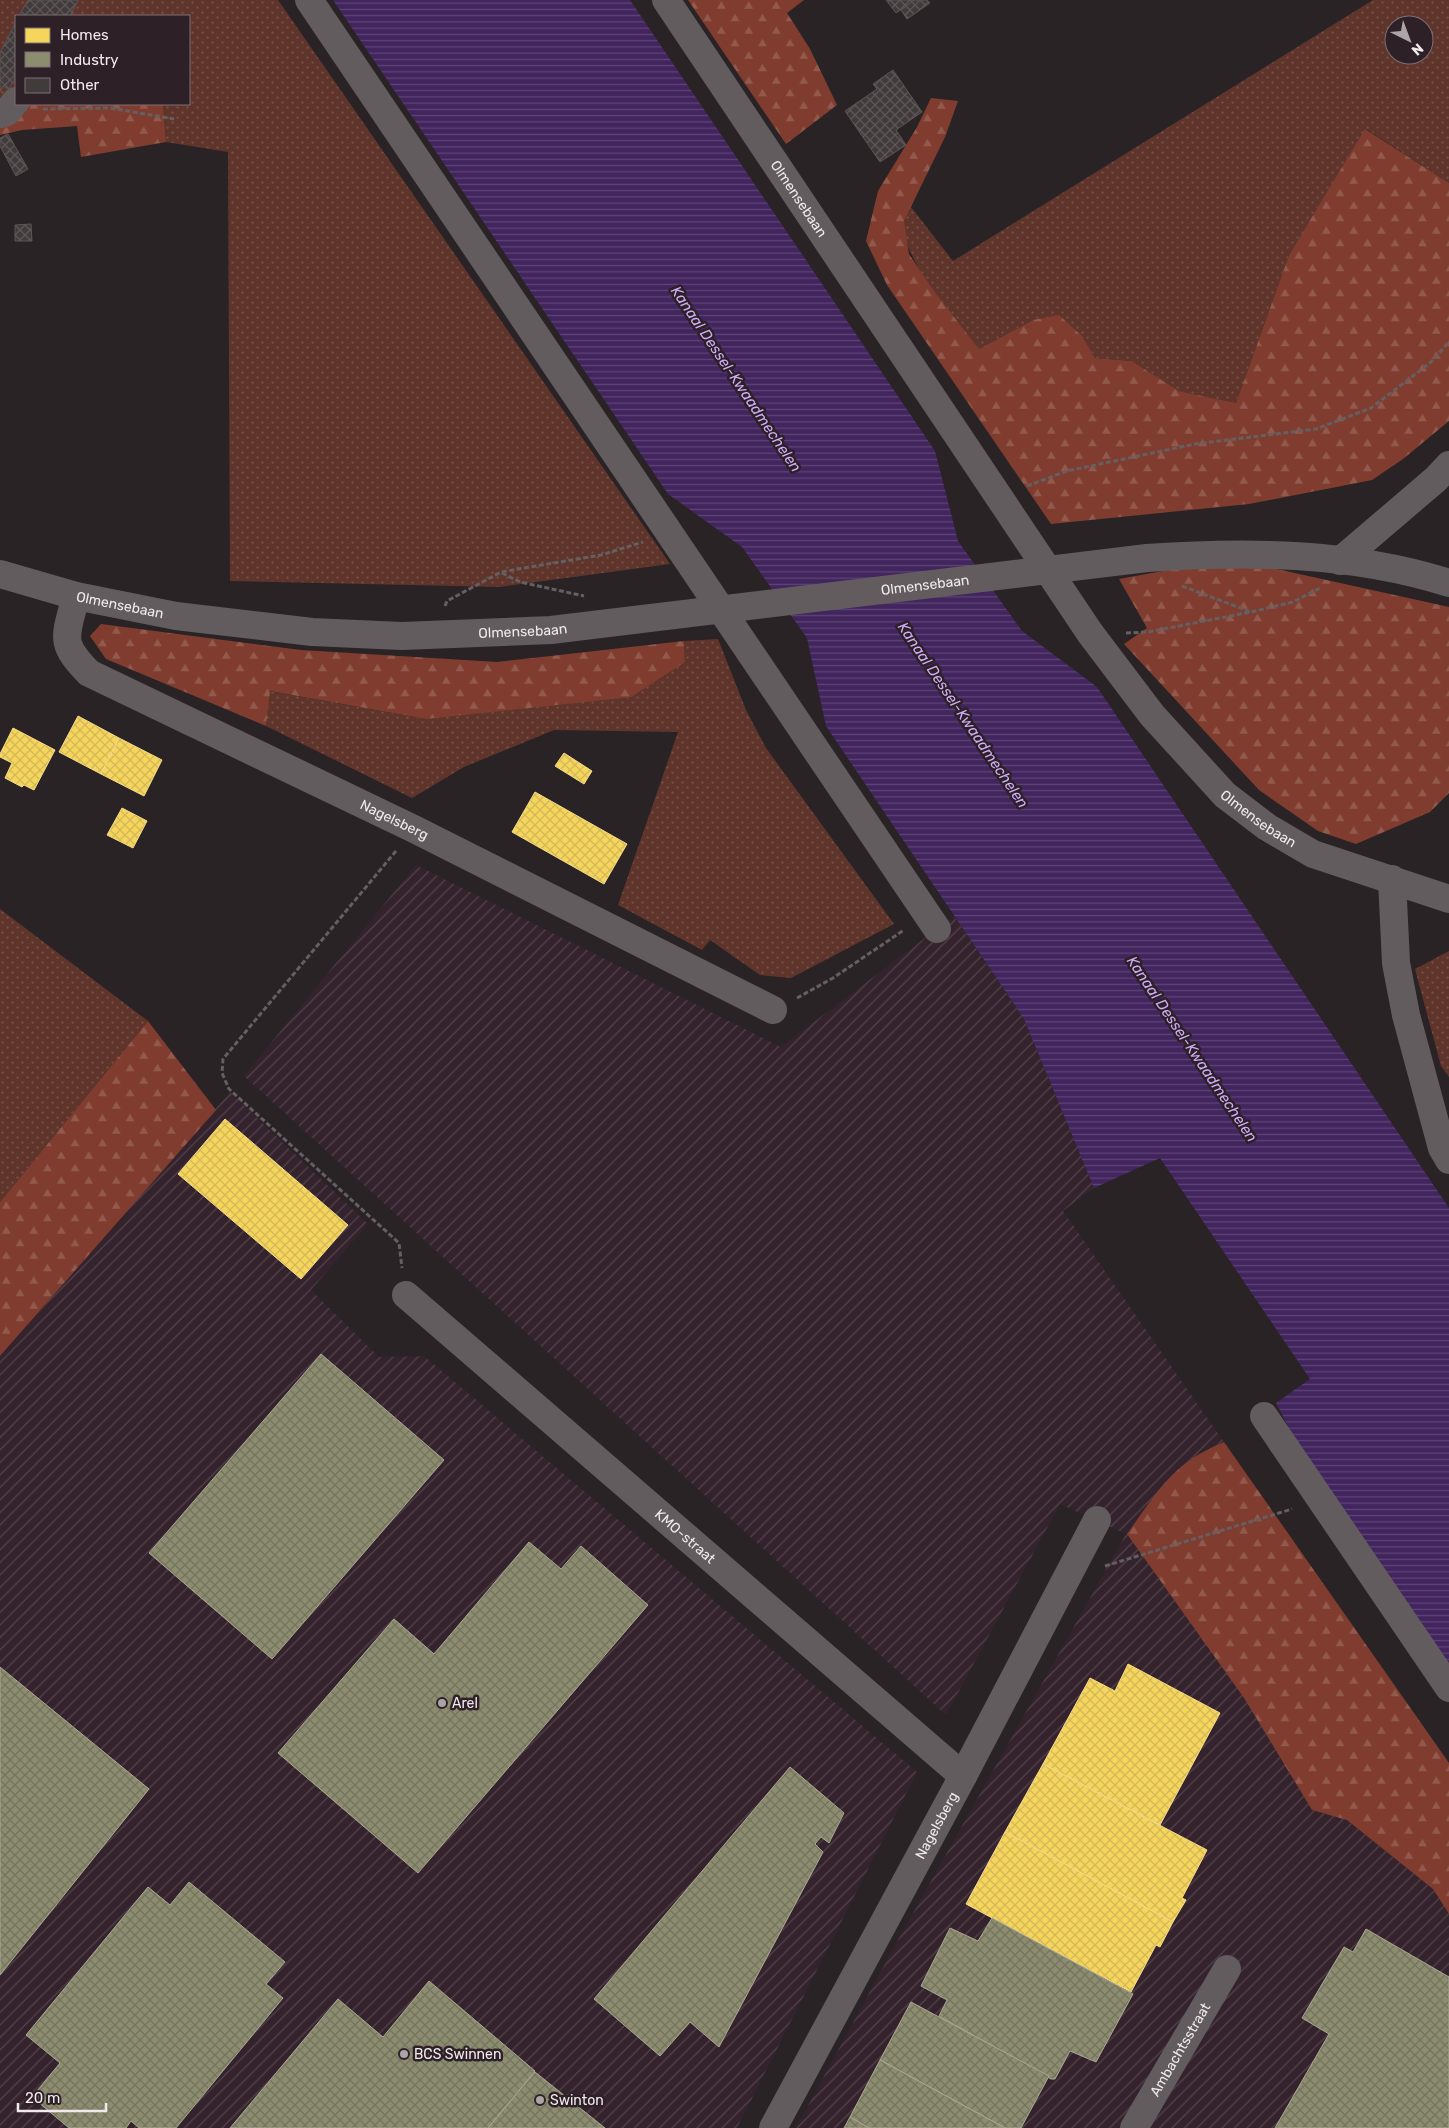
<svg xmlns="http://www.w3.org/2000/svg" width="1449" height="2128" viewBox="0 0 1449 2128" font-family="Rubik,sans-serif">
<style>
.industrial{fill:url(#industrial-furrows)}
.green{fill:url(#green-dots);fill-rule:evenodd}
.forest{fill:url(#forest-firs)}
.water{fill:url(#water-rules)}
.homes{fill:url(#homes-cross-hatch);stroke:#f5db88}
.industry{fill:url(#industry-cross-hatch);stroke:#aba894}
.building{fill:url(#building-cross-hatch);stroke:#5c5456}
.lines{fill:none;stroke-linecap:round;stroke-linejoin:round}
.path{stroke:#655f62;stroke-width:3;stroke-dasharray:5 2.5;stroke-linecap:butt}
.minor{stroke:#625c5f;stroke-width:28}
.poi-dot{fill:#aca4a7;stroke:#2d2026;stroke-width:2}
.labels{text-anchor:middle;stroke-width:5;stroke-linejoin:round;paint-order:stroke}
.street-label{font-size:14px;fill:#f2e9ed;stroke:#2d2026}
.poi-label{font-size:14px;fill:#f2e9ed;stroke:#2d2026;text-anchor:start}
.water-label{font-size:15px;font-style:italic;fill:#ceadfa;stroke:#2d2026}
</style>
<defs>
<pattern id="industrial-furrows" width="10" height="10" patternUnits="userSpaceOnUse" patternTransform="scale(1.25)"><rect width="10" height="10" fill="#34232c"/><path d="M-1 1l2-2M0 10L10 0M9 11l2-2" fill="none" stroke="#52434b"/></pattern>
<pattern id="green-dots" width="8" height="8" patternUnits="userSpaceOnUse" patternTransform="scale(1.25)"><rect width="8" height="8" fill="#5f342b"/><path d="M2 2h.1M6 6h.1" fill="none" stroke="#76514a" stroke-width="1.8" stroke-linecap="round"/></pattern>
<pattern id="forest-firs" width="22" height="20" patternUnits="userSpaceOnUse" patternTransform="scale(1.25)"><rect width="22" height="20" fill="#803d2f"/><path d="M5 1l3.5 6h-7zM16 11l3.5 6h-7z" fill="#92594d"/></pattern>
<pattern id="water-rules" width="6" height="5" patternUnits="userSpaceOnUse" patternTransform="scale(1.25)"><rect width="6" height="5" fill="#42255e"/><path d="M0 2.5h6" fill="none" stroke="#5e4575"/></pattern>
<pattern id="homes-cross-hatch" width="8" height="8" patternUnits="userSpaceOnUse" patternTransform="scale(1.25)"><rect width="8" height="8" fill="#f6d55c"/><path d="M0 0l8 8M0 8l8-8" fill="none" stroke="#d3b858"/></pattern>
<pattern id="industry-cross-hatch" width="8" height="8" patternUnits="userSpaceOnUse" patternTransform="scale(1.25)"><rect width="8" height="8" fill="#8c8c6e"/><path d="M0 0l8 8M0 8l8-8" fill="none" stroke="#757460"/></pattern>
<pattern id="building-cross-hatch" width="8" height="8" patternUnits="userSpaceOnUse" patternTransform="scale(1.25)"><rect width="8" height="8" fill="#413b3c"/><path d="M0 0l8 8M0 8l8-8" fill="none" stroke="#5d5758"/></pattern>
</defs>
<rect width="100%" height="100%" fill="#2a2326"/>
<g class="industrial">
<path d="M416,865l365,182 173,-131 70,103 70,169 -31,23 161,231 -25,10 45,246 68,112 35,10 86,69 16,25v214h-653l98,-181 232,-413 -66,-30 -114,211 -702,-639z"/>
<path d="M230,1092l138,132 -57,66 68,67 45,-1 493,416 -180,356h-737v-771z"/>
</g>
<g class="green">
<path d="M0,0h278l392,564 -171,23 -269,-6 -2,-429 -62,-10 -3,-38h26v-88h-173v82l-16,2z"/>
<path d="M1373,0h76v183l-83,-54 -77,126 -53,148 -57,-12 -47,-30 -37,-3 -12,-21 -50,-17 -54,29c-22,-29 -79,-90 -75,-128 1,-4 5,-10 7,-14l42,54zM1394,25h30v30h-30z"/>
<path d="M718,639l28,71 20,38 128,176 -103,54 -31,-3 -50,-35 -8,10 -84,-45 60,-173 -124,-2 -90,37 -52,31 -146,-72 3,-35 157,28 259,-57 -1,-21z"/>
<path d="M0,909l148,112 -148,181z"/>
<path d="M1449,951v126l-8,-11 -26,-97z"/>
</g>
<g class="forest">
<path d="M688,0h116l-17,13 23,36 27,56 -51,39z"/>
<path d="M931,98l27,3 -13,36 -41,84 5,33 27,40 43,55 54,-29 26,-5 24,22 12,21 37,3 47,30 57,12 53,-148 76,-126 84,54v238l-46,38 -31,21 -123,24 -198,20 -164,-239 -21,-44 12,-50 39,-64z"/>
<path d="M0,100l16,4h147l3,38 -85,15 -4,-31 -55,4 -22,5z"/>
<path d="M1185,567l87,1 177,39v186l-19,19 -74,32 -38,-13 -59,-41 -135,-146 23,-16 -28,-49z"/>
<path d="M101,624l200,26 196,12 187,-21 1,21 -54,35 -205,22 -156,-28 -4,35 -160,-67 -16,-23z"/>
<path d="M148,1021l68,89 -216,246v-154z"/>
<path d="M1224,1442l225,321v151l-16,-25 -86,-69 -35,-10 -68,-112 -117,-164c31,-43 45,-71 97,-92z"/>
</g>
<path class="water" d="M333,0h297l305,451 23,90 64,90 75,56 352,521v458l-154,-226 -19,-37 34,-24 -150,-221 -66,30 -70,-169 -198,-293 -19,-88 -65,-91 -74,-53z"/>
<g class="homes">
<path d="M78,716l41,22 -18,36 -42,-22z"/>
<path d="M13,728l42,22 -21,40 -10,-5 -2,2 -17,-9 7,-15 -12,-6v-3z"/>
<path d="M119,738l43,22 -18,36 -43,-22z"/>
<path d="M564,753l28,18 -8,13 -29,-18z"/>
<path d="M535,792l92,52 -23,40 -92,-52z"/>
<path d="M122,808l25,13 -14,27 -26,-13z"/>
<path d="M225,1119l123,106 -47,54 -123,-105z"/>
<path d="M1128,1664l92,49 -60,112 -117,-61 47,-86 25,13z"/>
<path d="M1043,1764l164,86 -25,48 4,2 -13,22 -168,-90z"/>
<path d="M1005,1832l168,90 -13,25 -4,-2 -25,47 -165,-88z"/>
</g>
<g class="industry">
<path d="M321,1354l123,106 -172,199 -123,-106z"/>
<path d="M529,1542l32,27 20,-23 67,59 -230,268 -140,-120 116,-134 40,35z"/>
<path d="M0,1667l149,122 -149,186z"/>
<path d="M790,1767l54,46 -15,30 -8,-6 -6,7 8,8 -104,195 -29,-25 -30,34 -66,-57z"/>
<path d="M189,1882l96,80 -19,22 17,14 -107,130h-37l-8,-7 -5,7h-57l-37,-31 28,-34 -34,-28 122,-148 22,18z"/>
<path d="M992,1918l141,76 -37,68 -26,-11 -15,28h-4l-112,-63 8,-16 -26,-14 29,-58 28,13z"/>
<path d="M1366,1929l83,48v151h-174l54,-94 -27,-16 42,-71 9,5z"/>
<path d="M429,1981l106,90 -47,57h-258l108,-129 45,38z"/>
<path d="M911,2002l138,74 -28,52h-16l-125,-68z"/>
<path d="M880,2060l125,68h-136l-19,-11z"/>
<path d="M535,2072l70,56h-117z"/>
<path d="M850,2117l19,11h-25z"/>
</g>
<g class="building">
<path d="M28,0h50l-8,16h-51z"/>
<path d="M886,0h29l-19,13z"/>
<path d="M915,0h12l3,3 -23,16 -6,-9z"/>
<path d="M16,22v54l-7,13 -6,-3 -3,6v-39z"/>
<path d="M893,70l29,42 -26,18 10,15 -26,17 -35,-51 32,-22 -4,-5z"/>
<path d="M8,134l20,35 -12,7 -16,-30v-8z"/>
<path d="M31,224l1,17h-17v-16z"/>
</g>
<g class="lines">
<g class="path">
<path d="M43,109l67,-1 64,11"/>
<path d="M1027,486l40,-15 128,-27 121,-15 55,-21 60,-46 18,-20"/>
<path d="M502,573l18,9 64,14"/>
<path d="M1182,586l69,26"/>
<path d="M445,606l2,-5 54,-29 100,-17 42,-13"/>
<path d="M1126,633l22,-1 103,-20 42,-10 27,-14"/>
<path d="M396,851l-173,208 -1,14 7,16 170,154 3,25"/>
<path d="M797,998l36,-20 71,-48"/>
<path d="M1105,1566l187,-57"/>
</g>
<g class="minor">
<path d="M309,0l628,929"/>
<path id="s1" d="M666,0l424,633 62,82 73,80 42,32 46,27 136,45"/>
<path d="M0,114l7,-2 9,-11"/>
<path d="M1340,561l96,-82 13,-14"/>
<path id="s2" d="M0,574l76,22 100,20 136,16 90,4 149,-6 596,-72c100,-7 205,-6 302,25"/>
<path id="s3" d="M76,596c-10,40 -18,46 13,77l325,156 359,181"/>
<path d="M1392,879l4,84 10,52 36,133 7,12"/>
<path id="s4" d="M406,1295l557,481"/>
<path d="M1264,1416l185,272"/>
<path id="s5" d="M773,2128l190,-352 134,-256"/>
<path id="s6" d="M1134,2128l93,-159"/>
</g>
</g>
<g class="poi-dot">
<circle cx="442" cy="1703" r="5"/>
<circle cx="404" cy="2054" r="5"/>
<circle cx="540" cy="2100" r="5"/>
</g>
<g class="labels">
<g class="street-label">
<text dy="5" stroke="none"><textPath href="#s1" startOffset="239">Olmensebaan</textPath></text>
<text dy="5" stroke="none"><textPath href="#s2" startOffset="934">Olmensebaan</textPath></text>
<text dy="5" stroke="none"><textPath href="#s2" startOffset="124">Olmensebaan</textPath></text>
<text dy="5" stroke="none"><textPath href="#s2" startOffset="529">Olmensebaan</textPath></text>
<text dy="5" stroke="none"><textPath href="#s1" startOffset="1014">Olmensebaan</textPath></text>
<text dy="5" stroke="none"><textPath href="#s3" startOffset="424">Nagelsberg</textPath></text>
<text dy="5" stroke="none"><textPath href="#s4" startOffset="369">KMO-straat</textPath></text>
<text dy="5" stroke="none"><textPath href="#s5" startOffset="344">Nagelsberg</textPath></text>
<text dy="5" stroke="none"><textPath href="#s6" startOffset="91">Ambachtsstraat</textPath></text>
</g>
<g class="poi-label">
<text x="452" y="1708">Arel</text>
<text x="414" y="2059">BCS Swinnen</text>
<text x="550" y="2105">Swinton</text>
</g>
<g class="water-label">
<text transform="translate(736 379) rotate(56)" y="5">Kanaal Dessel-Kwaadmechelen</text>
<text transform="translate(963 715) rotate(56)" y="5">Kanaal Dessel-Kwaadmechelen</text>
<text transform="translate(1192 1049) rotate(56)" y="5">Kanaal Dessel-Kwaadmechelen</text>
</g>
</g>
<rect x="15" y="15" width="175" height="90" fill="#2d2026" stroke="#7c7076"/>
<rect x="25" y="28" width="25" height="15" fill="#f6d55c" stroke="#7c7076"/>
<text x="60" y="40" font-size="15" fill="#f2e9ed">Homes</text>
<rect x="25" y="52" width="25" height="15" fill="#8c8c6e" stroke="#7c7076"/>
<text x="60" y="65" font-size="15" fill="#f2e9ed">Industry</text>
<rect x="25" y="78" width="25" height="15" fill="#413b3c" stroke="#7c7076"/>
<text x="60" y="90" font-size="15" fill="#f2e9ed">Other</text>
<g transform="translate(1409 40) rotate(138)"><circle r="24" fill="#2d2026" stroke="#7c7076"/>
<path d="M0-4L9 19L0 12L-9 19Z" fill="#aca4a7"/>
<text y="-8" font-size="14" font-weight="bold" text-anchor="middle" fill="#f2e9ed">N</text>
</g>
<path d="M18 2103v8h88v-8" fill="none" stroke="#f2e9ed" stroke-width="2.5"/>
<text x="25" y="2103" font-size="15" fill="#f2e9ed" stroke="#2d2026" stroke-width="4" paint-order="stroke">20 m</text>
</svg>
